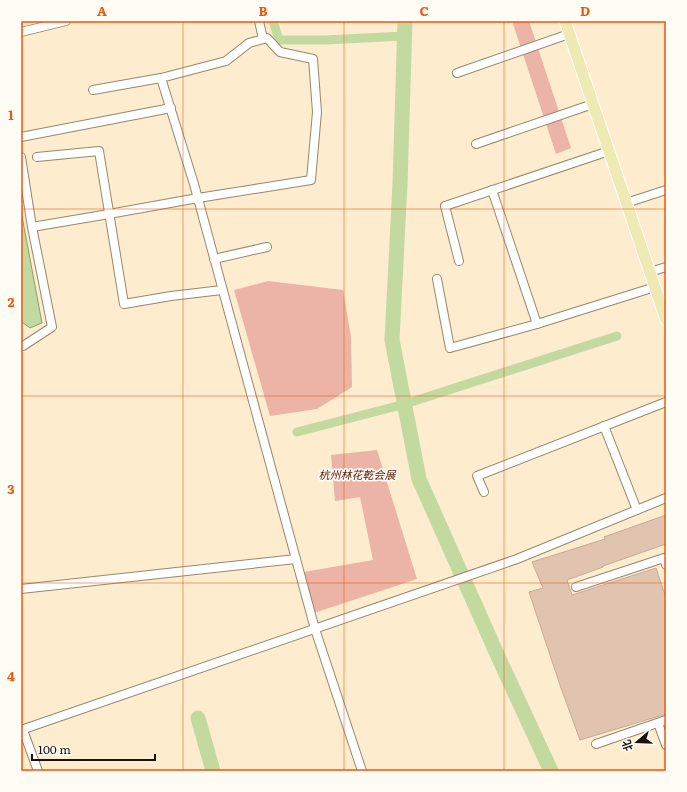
<svg xmlns="http://www.w3.org/2000/svg" width="687" height="792" viewBox="0 0 687 792" font-family="Literata,'Noto Sans SC',serif">
<style>
.green{fill:#ecb4a6}
.water{fill:#c2d9a0;stroke:#8f9d72}
.lines{fill:none;stroke-linecap:round;stroke-linejoin:round}
.canal{stroke:#c2d9a0;stroke-width:9}
.river{stroke:#c2d9a0;stroke-width:15}
.building{fill:#e1c4b0;stroke:#c6aa96}
.minor-casing{stroke:#97876c;stroke-width:10}
.major-casing{stroke:#fff;stroke-width:13}
.minor{stroke:#fff;stroke-width:8}
.major{stroke:#efe9b3;stroke-width:11}
.grid{fill:none;stroke:#e8590c;stroke-width:1;stroke-opacity:0.55}
.labels{text-anchor:middle;stroke-width:3.5;stroke-linejoin:round;paint-order:stroke}
.park-label{font-size:11px;font-style:italic;fill:#5f1403;stroke:#fffbf5}
.neatline{fill:none;stroke:#e8590c;stroke-width:1.5}
.grid-label{font-size:13px;text-anchor:middle;font-weight:bold;fill:#e8590c}
</style>
<rect width="100%" height="100%" fill="#feecce"/>
<g class="green">
<path d="M512,21h17l42,127 -15,6z"/>
<path d="M268,281l75,9 8,47 1,50 -35,22 -47,7 -36,-126z"/>
<path d="M377,450l40,129 -103,34 -10,-41 69,-12 -13,-63 -25,4 -4,-46z"/>
</g>
<path class="water" d="M21,211l21,112 -12,5 -8,-6 -1,-2z"/>
<g class="lines">
<g class="canal">
<path d="M273,21l6,19h47l78,-4"/>
<path d="M297,432l108,-28 212,-68"/>
</g>
<g class="river">
<path d="M405,21l-5,163 -8,156 27,139 82,184 50,108"/>
<path d="M198,718l15,53"/>
</g>
</g>
<path class="building" d="M666,515v29l-63,22v1l-36,13 5,15 84,-27 10,30v116l-86,26 -19,-52 -32,-96 14,-4 -11,-26 73,-23 -1,-2z"/>
<g class="lines">
<defs>
<g id="minor">
<path d="M259,21l4,18"/>
<path d="M21,32l45,-11"/>
<path d="M457,73l112,-39"/>
<path d="M161,78l33,106 121,445 47,142"/>
<path d="M21,137l150,-29"/>
<path d="M476,144l117,-40"/>
<path d="M21,157l11,70"/>
<path d="M37,157l62,-6 25,153 47,-8 51,-6"/>
<path d="M492,190l45,134 118,-37"/>
<path d="M626,203l40,-13"/>
<path d="M214,259l53,-12"/>
<path d="M459,261l-14,-55 164,-55"/>
<path d="M650,272l16,-5"/>
<path d="M437,279l13,69 87,-24"/>
<path d="M23,346l29,-19 -20,-100 77,-13 89,-16 113,-18 6,-68 -4,-53 -33,-7 -13,-14 -18,5 -23,18 -65,17 -68,12"/>
<path d="M604,426l33,84"/>
<path d="M484,492l-7,-16 189,-74"/>
<path d="M576,587l88,-29 2,7"/>
<path d="M21,589l275,-30"/>
<path d="M658,723l8,22"/>
<path d="M21,730l496,-171 149,-61"/>
<path d="M23,730l15,41"/>
<path d="M596,744l70,-24"/>
</g>
<path id="major" d="M565,21l101,299"/>
</defs>
<use href="#minor" class="minor-casing"/>
<use href="#major" class="major-casing"/>
<use href="#minor" class="minor"/>
<use href="#major" class="major"/>
</g>
<path class="grid" d="M183,21v750M344,21v750M504,21v750M21,209h645M21,396h645M21,583h645"/>
<g class="labels">
<g class="park-label">
<text x="357" y="479">杭州林花乾会展</text>
</g>
</g>
<rect width="687" height="792" fill="none" stroke="#fffbf5" stroke-width="44"/>
<g transform="translate(637 742) rotate(251)" stroke="#fffbf5" stroke-width="3" paint-order="stroke">
<path d="M0-3L7 15L0 10L-7 15Z" fill="#181208"/>
<text y="-6" font-size="11" font-weight="bold" text-anchor="middle" fill="#181208">北</text>
</g>
<path d="M32 754v6h123v-6" fill="none" stroke="#181208" stroke-width="2"/>
<text x="38" y="754" font-size="12" fill="#181208" stroke="#fffbf5" stroke-width="3" paint-order="stroke">100 m</text>
<rect x="22" y="22" width="643" height="748" class="neatline"/>
<g class="grid-label">
<text x="102" y="16">A</text>
<text x="263" y="16">B</text>
<text x="424" y="16">C</text>
<text x="585" y="16">D</text>
<text x="11" y="120">1</text>
<text x="11" y="307">2</text>
<text x="11" y="494">3</text>
<text x="11" y="681">4</text>
</g>
</svg>
